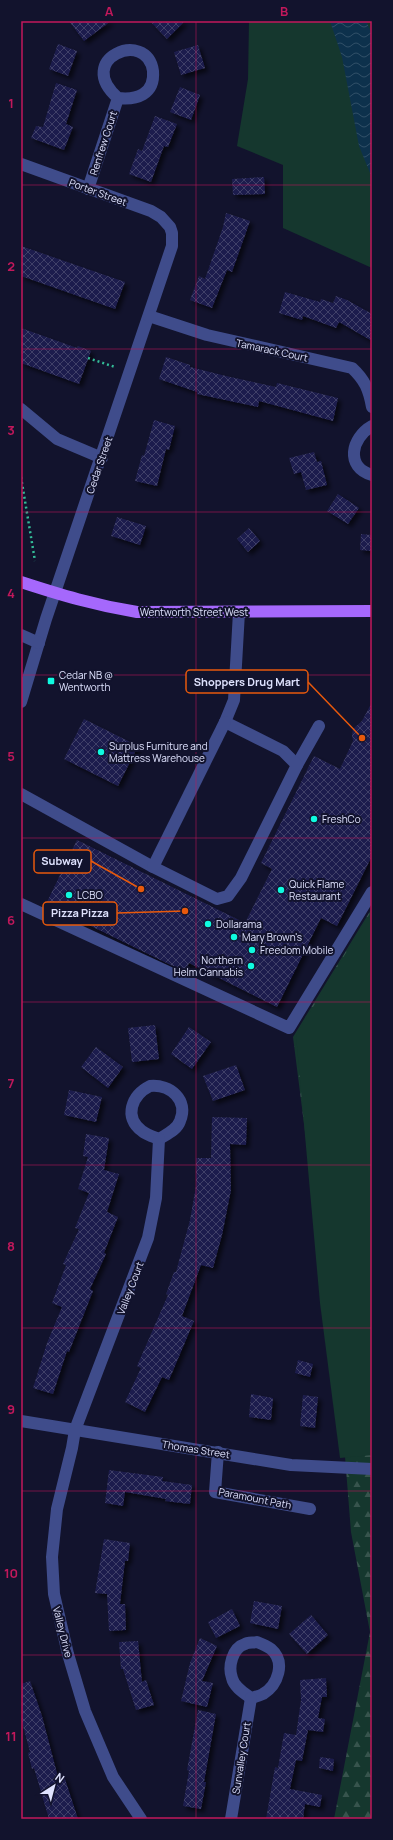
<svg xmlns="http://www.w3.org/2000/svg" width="393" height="1840" viewBox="0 0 393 1840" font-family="Manrope,sans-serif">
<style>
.forest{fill:url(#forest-firs)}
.park{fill:#15372e}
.water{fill:url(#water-waves)}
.building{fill:url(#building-cross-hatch);filter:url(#shadow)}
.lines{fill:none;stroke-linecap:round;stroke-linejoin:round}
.path{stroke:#34bd98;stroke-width:2.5;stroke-dasharray:2 3;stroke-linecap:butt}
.minor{stroke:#3f4c8b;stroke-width:12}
.major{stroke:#a568fc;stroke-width:12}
.grid{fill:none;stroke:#c2185b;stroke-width:1;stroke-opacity:0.55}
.poi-dot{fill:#0ffae0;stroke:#12132d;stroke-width:1.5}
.labels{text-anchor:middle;stroke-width:4;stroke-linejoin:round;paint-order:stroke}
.street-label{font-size:10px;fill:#dfe2fe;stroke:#12132d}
.poi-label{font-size:10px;fill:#dfe2fe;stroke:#12132d;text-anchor:start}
.leader{fill:none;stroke:#e8590c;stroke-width:1.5}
.callout-dot{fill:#e8590c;stroke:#12132d;stroke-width:1.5}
.callout{fill:#12132d;stroke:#e8590c;stroke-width:1.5}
.callout-label{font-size:11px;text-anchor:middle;font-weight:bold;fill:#dfe2fe}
.neatline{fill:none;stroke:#c2185b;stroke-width:1.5}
.grid-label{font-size:13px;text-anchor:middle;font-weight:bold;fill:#c2185b}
</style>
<defs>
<pattern id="forest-firs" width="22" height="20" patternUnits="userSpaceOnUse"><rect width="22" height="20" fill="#15372e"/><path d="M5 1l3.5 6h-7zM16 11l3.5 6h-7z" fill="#37544d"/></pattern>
<pattern id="water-waves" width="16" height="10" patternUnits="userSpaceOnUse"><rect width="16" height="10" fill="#0d314c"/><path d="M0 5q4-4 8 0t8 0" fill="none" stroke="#304f67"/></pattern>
<pattern id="building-cross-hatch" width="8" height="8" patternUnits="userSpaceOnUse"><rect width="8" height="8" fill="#1f1f4d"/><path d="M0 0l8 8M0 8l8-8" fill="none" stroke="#3f3f68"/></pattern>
<filter id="shadow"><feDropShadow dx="3.5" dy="3.5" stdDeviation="2" flood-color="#0009"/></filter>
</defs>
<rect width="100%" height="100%" fill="#12132d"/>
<path class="forest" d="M372,908v911h-38l36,-187 -19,-100 -8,-101 -50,-394z"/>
<g class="park">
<path d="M249,21h123v247l-89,-40v-63l-46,-19 11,-67z"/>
<path d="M372,910v545l-32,3 -20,-155 -24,-268z"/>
</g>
<path class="water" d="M330,21h36l6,13v144l-13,-32 -17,-89z"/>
<g class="building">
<path d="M69,21h42l-27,20z"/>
<path d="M150,21h35l-18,18z"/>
<path d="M58,44l19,7 -9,25 -19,-7z"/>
<path d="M198,45l7,23 -24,7 -7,-23z"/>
<path d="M56,83l21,7 -11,34 7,3 -9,23 -33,-12 5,-12 7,1z"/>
<path d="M180,87l20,8 -9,25 -21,-8z"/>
<path d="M155,116l22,8 -9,23 -4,-1 -13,36 -22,-8 9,-25 4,2z"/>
<path d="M264,177l1,17 -32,1 -1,-16z"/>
<path d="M226,213l24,8 -18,51 -5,-2 -15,38 -22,-8 9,-24 6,3 18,-52z"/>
<path d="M21,246l104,36 -10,27 -94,-33z"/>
<path d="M285,292l35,10 1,-3 12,4 3,-7 11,4 25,14v27l-33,-19 -3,6 -33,-12 -1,4 -23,-7z"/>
<path d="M21,328l56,20 1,-2 13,5 -12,33 -58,-21z"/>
<path d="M166,357l24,8v2l36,9 50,11 1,-4 61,15 -5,23 -74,-20 -1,6 -61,-13v-2l-38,-13z"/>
<path d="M154,420l21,6 -6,24 -3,-1 -9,37 -22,-5 7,-26 2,1z"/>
<path d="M314,452l3,10 4,-1 6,24 -21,5 -5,-18 -7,2 -5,-16z"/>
<path d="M338,494l21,14 -11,16 -21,-13z"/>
<path d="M117,517l29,9 -6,19 -29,-9z"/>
<path d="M249,528l11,13 -12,11 -11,-13z"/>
<path d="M361,534l11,1v16l-12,-1z"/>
<path d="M372,702v154l-35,70 -16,-8 -44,89 -88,-44 -4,9 -139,-68 31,-64 168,83 27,-54 -11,-6 53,-107 26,13 13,-28 -1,-6 1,-6 9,-8z"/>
<path d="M84,719l54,27 -20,40 -54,-27z"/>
<path d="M155,1025l4,34 -27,3 -4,-34z"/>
<path d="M189,1027l22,15 -19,27 -21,-15z"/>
<path d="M96,1047l27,20 -15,21 -27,-21z"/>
<path d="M236,1065l9,25 -32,11 -10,-25z"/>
<path d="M69,1090l33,7 -6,25 -32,-7z"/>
<path d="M212,1117l35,1 -1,27 -16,-1 1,46 -9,45 -9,33 -12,-3 -19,51 12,5 -25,59 -7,-3 -17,35 -20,-10 16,-34 -4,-2 31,-71 -2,-1 8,-22h2l14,-52 6,-34v-28h15z"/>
<path d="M86,1134l23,4 -5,32 15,4 -12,38 11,5 -14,36 2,1 -16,35 3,2 -24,61 -2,-1 -14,43 -20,-6 14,-45 15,-36 -10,-4 14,-38 -3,-1 16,-35 -4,-1 14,-35 -11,-4 10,-32 -5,-1z"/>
<path d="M298,1360l15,4 -3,13 -15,-4z"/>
<path d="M251,1394l22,4 -2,22 -22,-3z"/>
<path d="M303,1395l15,2 -3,31 -15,-2z"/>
<path d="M109,1470l54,7 -1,4 30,4 -2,19 -25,-3 1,-2 -41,-7 -2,14 -18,-3z"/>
<path d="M104,1539l26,4 -2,18h-3l-5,43h5l1,26 -17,1 -2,-37 -12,-1z"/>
<path d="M254,1601l28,5 -4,23 -28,-6z"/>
<path d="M232,1609l8,17 -24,12 -8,-16z"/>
<path d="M311,1615l17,20 -21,19 -18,-20z"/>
<path d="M200,1638l17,8 -15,35 11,2 -6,24 -26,-6 9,-38z"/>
<path d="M138,1641l4,41 4,-2 8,25 -18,5 -13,-41h-2l-2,-27z"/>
<path d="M326,1678l1,19h-5l-4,21 7,1 -2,13 -15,-2 -6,31 -6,-1 -6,29 32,6 -2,12 -15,-3 -2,15h-37l9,-52 3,1 6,-35 12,2 5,-35 -1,-20z"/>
<path d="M30,1681l12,35 16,61 6,-1 14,43h-29l-15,-51 -2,1 -4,-16 2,-1 -9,-34v-34z"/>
<path d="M198,1710l18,4 -12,68h2l-5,27 -18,-3 6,-35 -2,-1z"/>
<path d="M320,1757l14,2 -1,12 -14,-3z"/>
</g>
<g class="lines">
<g class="path">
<path d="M88,358l27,9"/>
<path d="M21,477l14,84"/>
</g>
<g class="minor">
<path d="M21,164l130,47 10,6 9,10 2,6v13l-126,373 -25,83"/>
<path d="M88,189l30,-91c-45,-39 29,-70 35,-27 2,24 -17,29 -35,27"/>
<path d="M149,316l58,19 145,33c13,12 17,22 20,39"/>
<path d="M21,409l36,30 45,19"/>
<path d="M372,426c-21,12 -27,41 0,49"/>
<path d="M21,635l18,8"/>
<path d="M297,765l22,-39"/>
<path d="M21,794l132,73 64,32 11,-3 13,-18 56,-113 -14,-14 -58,-29 9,-22 5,-88"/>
<path d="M153,867l72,-145"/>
<path d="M21,904l268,124 83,-136"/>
<path d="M150,1086c20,-2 39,14 30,35 -3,9 -13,13 -21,18 -5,-2 -12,-4 -17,-8 -19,-14 -10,-36 8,-45z"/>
<path d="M21,1421l270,44 81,4"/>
<path d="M218,1452l-3,40 95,17"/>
<path d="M257,1642c5,2 10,4 14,7 15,13 7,36 -8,45 -4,2 -8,3 -12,4 -7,-5 -17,-11 -19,-20 -4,-11 0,-30 13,-34 3,-2 8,-1 12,-2z"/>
<path d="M141,1819l-28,-42 -28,-66 -17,-57 -14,-60 -2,-37 5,-48 15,-61 3,-18 73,-192 8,-40 3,-59"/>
<path d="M231,1819l20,-121"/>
</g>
<path class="major" d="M21,582c40,13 73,23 116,30l235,-1"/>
</g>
<path class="grid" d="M196,21v1798M21,185h351M21,349h351M21,512h351M21,675h351M21,838h351M21,1002h351M21,1165h351M21,1328h351M21,1491h351M21,1655h351"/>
<g class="poi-dot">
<rect x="47" y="677" width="8" height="8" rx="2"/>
<circle cx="101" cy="752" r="4"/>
<circle cx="314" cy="819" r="4"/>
<circle cx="281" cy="890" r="4"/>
<circle cx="69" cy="895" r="4"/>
<circle cx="208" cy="924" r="4"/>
<circle cx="234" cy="937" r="4"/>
<circle cx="252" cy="950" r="4"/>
<circle cx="251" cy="966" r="4"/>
</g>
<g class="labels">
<g class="street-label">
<text transform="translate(103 143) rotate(-72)" y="4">Renfrew Court</text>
<text transform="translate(98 192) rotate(20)" y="4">Porter Street</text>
<text transform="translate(272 350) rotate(12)" y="4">Tamarack Court</text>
<text transform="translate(99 465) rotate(-71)" y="4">Cedar Street</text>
<text x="194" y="616">Wentworth Street West</text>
<text transform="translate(130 1288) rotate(-69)" y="4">Valley Court</text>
<text transform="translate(196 1449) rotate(9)" y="4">Thomas Street</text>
<text transform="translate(255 1498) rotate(11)" y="4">Paramount Path</text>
<text transform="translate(63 1632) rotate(76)" y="4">Valley Drive</text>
<text transform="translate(241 1758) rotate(-81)" y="4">Sunvalley Court</text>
</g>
<g class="poi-label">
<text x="59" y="679">Cedar NB @<tspan x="59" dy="12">Wentworth</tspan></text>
<text x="109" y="750">Surplus Furniture and<tspan x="109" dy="12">Mattress Warehouse</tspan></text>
<text x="322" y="823">FreshCo</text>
<text x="289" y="888">Quick Flame<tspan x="289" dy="12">Restaurant</tspan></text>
<text x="77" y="899">LCBO</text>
<text x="216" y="928">Dollarama</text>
<text x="242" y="941">Mary Brown's</text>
<text x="260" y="954">Freedom Mobile</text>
<text x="243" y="964" text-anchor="end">Northern<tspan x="243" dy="12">Helm Cannabis</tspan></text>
</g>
</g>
<path class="leader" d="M362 738L308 682M141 889L91 861M185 911L117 913"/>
<g class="callout-dot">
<circle cx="362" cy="738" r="4"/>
<circle cx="141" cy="889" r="4"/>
<circle cx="185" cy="911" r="4"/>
</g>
<g class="callout">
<rect x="186" y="670" width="122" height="23" rx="4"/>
<rect x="34" y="850" width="57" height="23" rx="4"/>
<rect x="43" y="902" width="74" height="23" rx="4"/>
</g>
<g class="callout-label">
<text x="247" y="686">Shoppers Drug Mart</text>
<text x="62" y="865">Subway</text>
<text x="80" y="917">Pizza Pizza</text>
</g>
<rect width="393" height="1840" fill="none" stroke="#12132d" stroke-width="44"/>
<g transform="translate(54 1786) rotate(36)" stroke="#12132d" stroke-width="3" paint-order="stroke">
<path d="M0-3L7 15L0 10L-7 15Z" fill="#dfe2fe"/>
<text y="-6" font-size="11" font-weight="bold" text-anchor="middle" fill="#dfe2fe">N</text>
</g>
<rect x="22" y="22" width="349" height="1796" class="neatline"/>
<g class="grid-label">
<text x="109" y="16">A</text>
<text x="284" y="16">B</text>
<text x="11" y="108">1</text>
<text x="11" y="271">2</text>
<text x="11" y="435">3</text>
<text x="11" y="598">4</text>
<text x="11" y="761">5</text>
<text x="11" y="925">6</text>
<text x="11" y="1088">7</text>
<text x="11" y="1251">8</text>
<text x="11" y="1414">9</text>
<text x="11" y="1578">10</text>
<text x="11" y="1741">11</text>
</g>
</svg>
